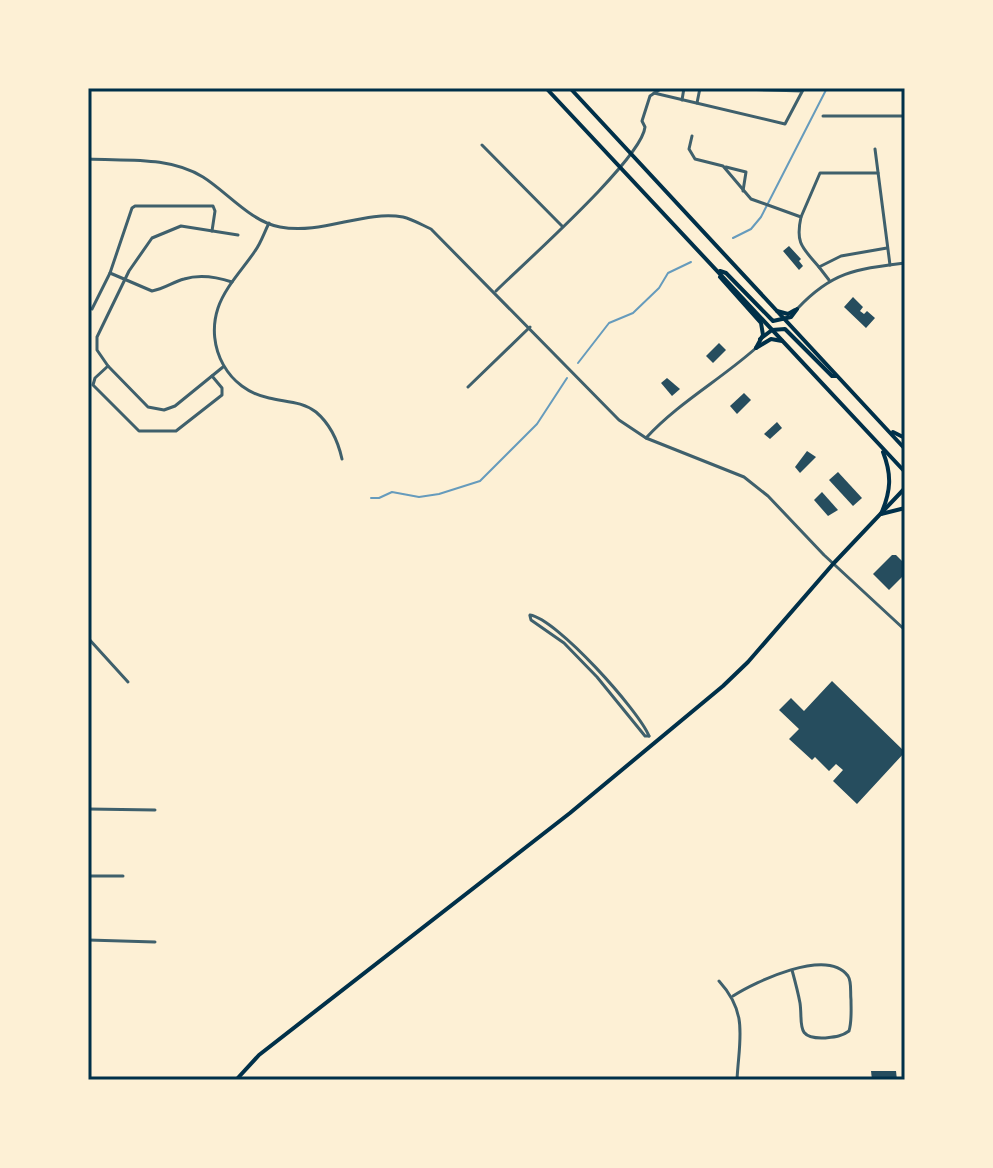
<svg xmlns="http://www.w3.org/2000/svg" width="993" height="1168" viewBox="0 0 993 1168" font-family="Rubik,sans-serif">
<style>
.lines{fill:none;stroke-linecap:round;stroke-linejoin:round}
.stream{stroke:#669bbc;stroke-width:2}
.building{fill:#264d5e}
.minor{stroke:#3f606c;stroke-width:3}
.secondary{stroke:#003049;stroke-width:4}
.primary{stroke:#003049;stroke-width:4}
.neatline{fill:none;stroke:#003049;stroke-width:3}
</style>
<rect width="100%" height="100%" fill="#fdf0d5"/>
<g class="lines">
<g class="stream">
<path d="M733,238l18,-9 10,-12 66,-129"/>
<path d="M578,363l31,-40 24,-10 26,-25 9,-15 23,-11"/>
<path d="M371,498h8l13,-6 27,5 20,-3 41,-13 57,-57 30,-46"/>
</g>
</g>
<g class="building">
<path d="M789,246l12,13 -2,2 4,5 -4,4 -16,-19z"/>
<path d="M853,297l10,10 -3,4 4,3 3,-3 8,7 -9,10 -22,-21z"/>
<path d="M719,343l7,7 -13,13 -7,-7z"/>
<path d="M667,378l13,11 -8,7 -11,-13z"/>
<path d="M744,393l7,7 -14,14 -7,-8z"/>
<path d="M777,422l5,6 -12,11 -6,-5z"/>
<path d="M807,451l9,6 -16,16 -5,-6z"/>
<path d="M838,472l24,26 -9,8 -24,-26z"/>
<path d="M822,492l16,18 -10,6 -14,-16z"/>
<path d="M892,555h4l9,9v10l-16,16 -16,-16z"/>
<path d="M832,681l73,71 -48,52 -24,-23 10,-11 -7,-6 -7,7 -14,-14 -3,3 -23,-21 10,-10 -20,-19 12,-12 13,13z"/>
<path d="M871,1071h25l1,9h-25z"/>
</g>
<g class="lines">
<g class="minor">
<path d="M710,88l92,3"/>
<path d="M654,93l131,31 19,-36"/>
<path d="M682,100l2,-12"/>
<path d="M697,103l3,-15"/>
<path d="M823,116h82"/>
<path d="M692,136l-3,13 6,10 28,7 28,33 50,18c-6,27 2,31 18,50l22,-11 46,-8"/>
<path d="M482,145l80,81"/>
<path d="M875,149l15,116"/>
<path d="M88,159c38,2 81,-3 115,18 24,15 48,45 77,50 42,8 84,-17 123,-10 9,2 19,8 28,12l188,191 27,18 98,39 24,19 56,59 81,75"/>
<path d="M726,167l20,5 -3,19"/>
<path d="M801,217l19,-44h58"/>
<path d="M269,223c-5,10 -8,20 -14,28 -12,18 -30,36 -37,57 -13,39 10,82 51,90 16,4 33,3 47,14 14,12 22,29 26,47"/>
<path d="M212,231l3,-20 -2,-5h-78l-3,2 -22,65 42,18c12,-2 21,-9 32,-12 16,-5 33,-2 48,3"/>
<path d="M819,267l10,13"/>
<path d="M496,291c28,-28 146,-132 149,-164l-3,-6 8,-25 12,-8"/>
<path d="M798,308c35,-37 59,-39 107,-45"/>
<path d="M92,309l18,-36"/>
<path d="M108,366l-13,12 -2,7 46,46h37l46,-36v-7l-10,-12"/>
<path d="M223,367l-48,39 -11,4 -16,-3 -40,-41 -11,-16v-13l32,-66 23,-33 29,-12 57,9"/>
<path d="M468,387l62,-60"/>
<path d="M646,438c32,-35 74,-58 110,-90"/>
<path d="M530,615c27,4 109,96 119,121"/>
<path d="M530,616l1,4 33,23 33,34 48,59h4"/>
<path d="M88,638l40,44"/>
<path d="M88,809l67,1"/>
<path d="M88,876h35"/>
<path d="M88,940l67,2"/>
<path d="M719,981c30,33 20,58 18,99"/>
<path d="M733,996c22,-14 94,-49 115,-20 4,6 2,16 3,24 0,11 1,21 -2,31 -8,6 -15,6 -25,7 -29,1 -21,-14 -24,-35 -2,-11 -5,-22 -8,-33"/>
</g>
<path class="secondary" d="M236,1080l23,-25 311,-242 153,-127 25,-24 85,-98 72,-76"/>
<g class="primary">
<path d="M546,88l359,384"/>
<path d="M570,88l335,361"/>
<path d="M720,271l6,2 47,48 18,-4 6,-8"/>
<path d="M720,277l41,46 2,12 -7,13"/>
<path d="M777,311l11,3 7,-4"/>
<path d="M760,339l12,-9 13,-1 47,47h4"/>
<path d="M756,348l15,-9 11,2"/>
<path d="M893,432l12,6"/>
<path d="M881,514c10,-23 11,-39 2,-62"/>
<path d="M881,514l24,-6"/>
</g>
</g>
<rect width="993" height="1168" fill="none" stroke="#fdf0d5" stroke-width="180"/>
<rect x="90" y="90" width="813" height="988" class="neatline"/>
</svg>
